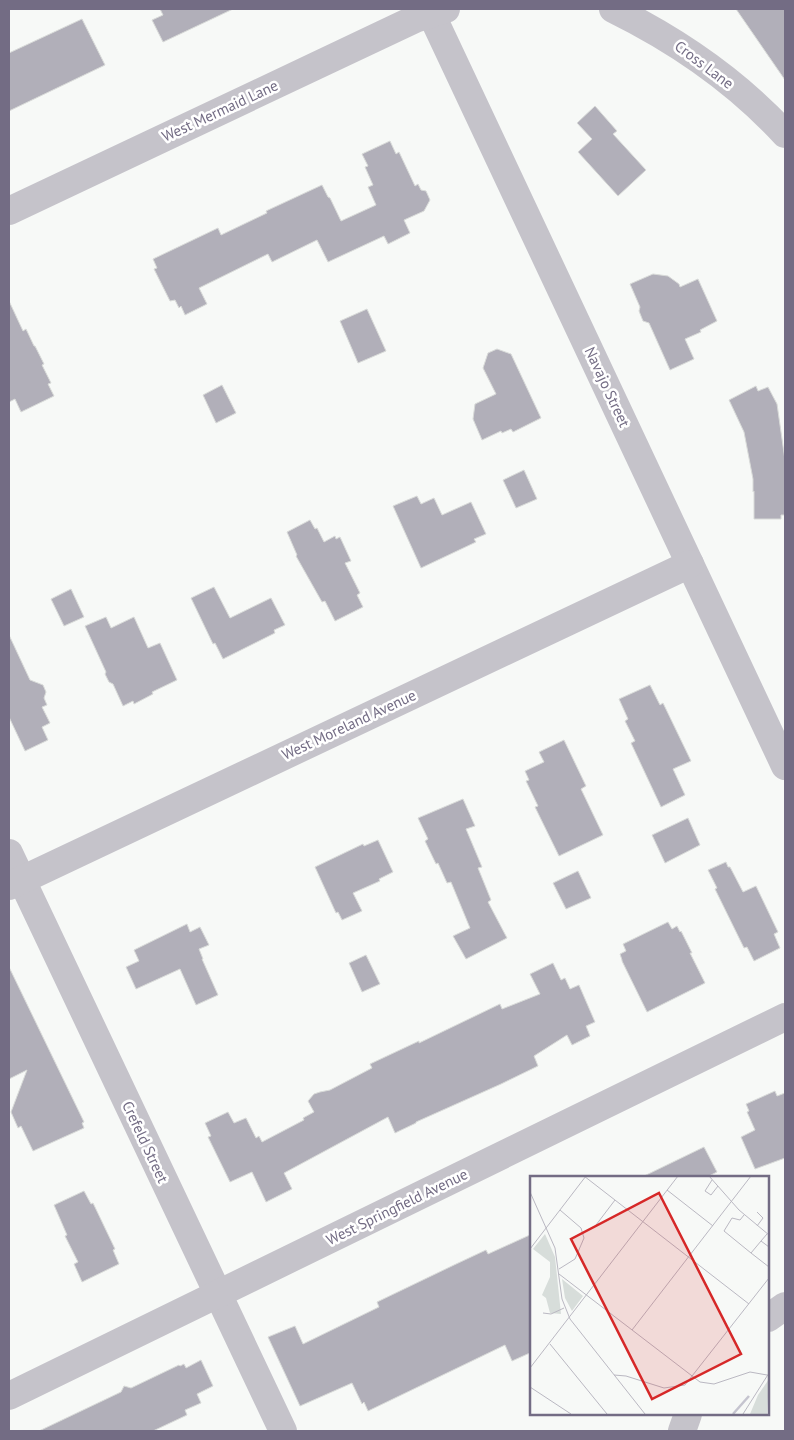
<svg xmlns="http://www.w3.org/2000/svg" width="794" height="1440" viewBox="0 0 794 1440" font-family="'PT Sans',sans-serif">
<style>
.building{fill:#b1afb9;stroke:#d9dbd9}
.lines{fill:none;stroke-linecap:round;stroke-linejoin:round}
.minor{stroke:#c5c3ca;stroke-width:28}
.labels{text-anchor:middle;stroke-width:5;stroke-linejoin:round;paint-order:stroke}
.street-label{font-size:15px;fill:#736c84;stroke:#fff}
.inset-river{fill:none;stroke:#c5c4cf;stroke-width:2.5}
.inset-road{fill:none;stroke:#bab8c2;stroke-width:1}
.view{fill:#d62828;fill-opacity:0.15;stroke:#d62828;stroke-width:2.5}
.inset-edge{fill:none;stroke:#736c84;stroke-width:2.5}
</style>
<rect width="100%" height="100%" fill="#f7f9f7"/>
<g class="building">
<path d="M160,9h73l-70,33 -11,-22 11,-5z"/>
<path d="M736,9h49v71z"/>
<path d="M82,19l23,46 -96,46v-58z"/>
<path d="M595,106l22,25 -4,3 33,36 -28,26 -40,-44 14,-13 -15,-16z"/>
<path d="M390,141l6,13 3,-2 16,34 3,-2 3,6 5,1 4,9 -6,11 -20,9 6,13 -22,11 -4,-8 -56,26 -11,-22 -45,22 -4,-8 -69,34 8,16 -22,11 -4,-9 -2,2 -4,-8 -5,1 -16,-32 3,-1 -4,-9 65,-31 3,7 46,-22 -1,-2 56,-26 6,12 2,1 11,23 35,-16 -8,-18 5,-2 -8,-18 3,-1 -6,-12z"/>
<path d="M653,274l15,2 11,8 1,3 18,-8 19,42 -17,9 1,2 -16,7 9,20 -24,11 -21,-47 -6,-2 -4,-10 1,-4 -10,-23z"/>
<path d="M9,301l14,30 3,-2 8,17h1l9,18 -2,1 9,18 -3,1 6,12 -33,16 -6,-13 -6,3z"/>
<path d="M367,309l19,42 -28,12 -18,-42z"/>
<path d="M497,349l14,5 30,64 -28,14 -2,-3 -9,4 -1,-2 -19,9 -9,-21 2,-15 21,-10 -13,-26 5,-15z"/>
<path d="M222,385l14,28 -20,10 -13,-28z"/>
<path d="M756,386l2,5 10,-4 9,17 8,56v55h-4v4h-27v-28l-1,1v-13l-9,-47 -15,-32z"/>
<path d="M524,470l13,29 -21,9 -13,-28z"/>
<path d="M417,496l4,8 13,-6 8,17 29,-13 15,32 -12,5 2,3 -55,26 -28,-62z"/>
<path d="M310,520l5,9 2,-1 7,14 11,-6 1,3 4,-2 11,24 -6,2 15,30 -3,2 6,12 -28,14 -10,-20 -3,1 -26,-46 1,-1 -10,-23z"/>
<path d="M214,587l16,31 41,-20 14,27 -11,5 1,3 -52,26 -8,-16 -2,1 -22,-46z"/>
<path d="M71,589l13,28 -20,9 -13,-27z"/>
<path d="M106,617l5,11 23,-11 14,31 12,-5 17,37 -25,12 1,2 -19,10 -1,-3 -10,5 -10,-22 -4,-2 -4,-8 1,-2 -21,-46z"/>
<path d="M9,635l21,45 13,5 3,7 -2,6 3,7 -5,2 8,16 -8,4 6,13 -23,11 -16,-34z"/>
<path d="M650,685l10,20 3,-2 28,58 -18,8 12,26 -24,12 -30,-64 4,-2 -10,-20 3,-2 -9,-20z"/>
<path d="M564,740l22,46 -5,3 22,46 -44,21 -24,-49 3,-1 -12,-25 3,-1 -4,-9 19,-9 -5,-10z"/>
<path d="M463,799l12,27 -9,3 16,38 -4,1 13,32 -3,2 19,36 -41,21 -13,-23 17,-8 -19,-46 -4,1 -9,-20 -2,1 -11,-23 3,-2 -10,-21z"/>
<path d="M688,818l12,27 -35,18 -13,-28z"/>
<path d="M378,840l15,32 -14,7 1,2 -27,12 9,18 -20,9 -4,-8 -2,1 -21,-46 48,-23 1,2z"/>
<path d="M726,862l2,5h2l13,25 13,-6 22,46 -4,2 6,14 -26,13 -7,-14 -3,1 -29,-59 2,-1 -9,-18z"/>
<path d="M578,871l13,27 -25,11 -13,-26z"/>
<path d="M668,922l4,7 5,-3 3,6 1,-1 11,22h-2l15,30 -58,29 -25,-51v-1l-2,-6 6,-3 -3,-7z"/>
<path d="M187,924l3,8 10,-5 9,18 -10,4 4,10h-1l16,36 -22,10 -16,-36 -44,20 -10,-22 13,-6 -5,-11z"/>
<path d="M366,955l14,29 -18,8 -13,-29z"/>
<path d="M553,963l8,17 4,-2 5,11 9,-4 16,37 -9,4 4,10 -18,9 -5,-10 -33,21 4,10 -37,18 -85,38v1l-21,10 -7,-16 -104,56 8,16 -26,13 -14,-30 -22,10 -22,-45 3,-1 -6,-13 23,-11 6,11 12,-5 10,20 3,-2 3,6 42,-22 -1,-2 11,-6 -6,-11 6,-7 6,-2 10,-2 42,-22 -2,-4 49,-23v2l81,-39 2,5 38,-15 -10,-20z"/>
<path d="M9,967l75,155 -2,1 2,5 -51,23 -12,-25 -3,2 -7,-16 16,-42 -18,9z"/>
<path d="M775,1091l2,5 8,-3v65l-30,11 -14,-32 14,-7 -8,-18 2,-1 -3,-7z"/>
<path d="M704,1147l13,25 -12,6h-65z"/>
<path d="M84,1191l7,13 2,-1 22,46 -2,1 6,14 -37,18 -8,-18 4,-2 -13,-26 2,-1 -13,-30z"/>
<path d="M532,1234v118l-20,9 -7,-16 -137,66 -4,-9 -2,2 -10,-21 -52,23 -32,-69 27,-11 8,18 76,-37 -2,-5 77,-37 32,-15 2,4z"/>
<path d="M201,1360l12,26 -16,8 4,9 -16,7 2,5 -34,16h-114l82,-39 3,-6 7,2 48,-23 1,1 4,-2 2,4z"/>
</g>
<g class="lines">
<g class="minor">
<path d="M429,9l356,757"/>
<path d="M613,9c65,32 123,72 172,125"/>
<path d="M9,211l389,-184 17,-8 31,-10"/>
<path d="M9,853l274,578"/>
<path d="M9,886l681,-322"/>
<path d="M768,1318l17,-12"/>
<path d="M9,1396l776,-379"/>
<path d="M682,1431l6,-17"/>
</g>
</g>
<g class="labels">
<g class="street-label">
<text transform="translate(704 65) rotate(37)" y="5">Cross Lane</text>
<text transform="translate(220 111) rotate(-25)" y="5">West Mermaid Lane</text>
<text transform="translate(607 387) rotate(65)" y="5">Navajo Street</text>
<text transform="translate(349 725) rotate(-25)" y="5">West Moreland Avenue</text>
<text transform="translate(145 1142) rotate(65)" y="5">Crefeld Street</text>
<text transform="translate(397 1207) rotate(-26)" y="5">West Springfield Avenue</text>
</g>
</g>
<g transform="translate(530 1176)">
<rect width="239" height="239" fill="#f7f9f7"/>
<path d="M15,58l10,23 6,57 -11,-1 -4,-15 -4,-3 8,-18v-15l-17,-13zM32,103l21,17 -11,15 -7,-13zM239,203l-2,35h-17l8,-19z" fill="#d7ddda"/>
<path class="inset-river" d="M203,238l16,-18"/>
<path class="inset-road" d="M54,0l165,128M179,0l30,34 30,25M182,4l-7,11 6,4 7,-9M137,14l46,36M0,16l25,56 7,51 8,20 75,95M227,36l6,6 -6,8M214,39l-4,5 -8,-2 -8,13 27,22M66,49l19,-25M237,58l-6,7 8,6M231,65l-10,12 18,14M0,73l56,-73M29,93l16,-10 9,-21 -3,-10 -21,-18M29,98l141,108 14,2 36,-12 17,3M13,137l8,1 13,-6M102,154l119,-154M20,168l57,70M0,192l148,-192M84,199l12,1 38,12 21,-3 84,-107M0,211l41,27M213,238l26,-41"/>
<path class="view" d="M129,17l82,161 -89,45 -81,-160z"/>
<rect width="239" height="239" class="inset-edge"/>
</g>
<rect width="794" height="1440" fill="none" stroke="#736c84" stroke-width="20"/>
</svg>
